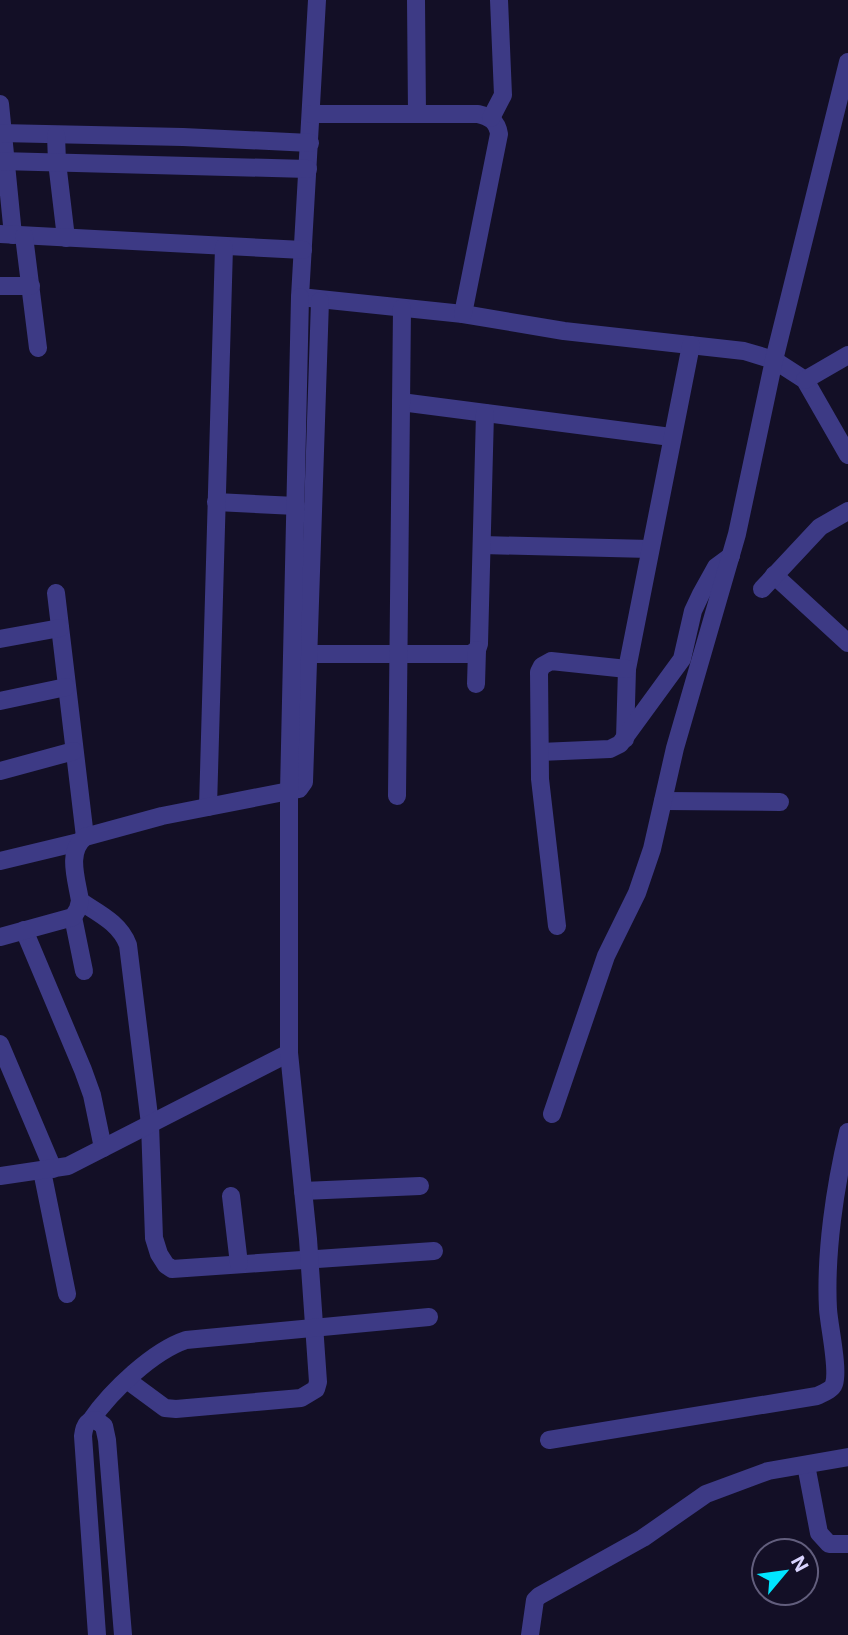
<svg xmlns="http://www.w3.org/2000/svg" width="848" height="1635" viewBox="0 0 848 1635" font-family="Inter,sans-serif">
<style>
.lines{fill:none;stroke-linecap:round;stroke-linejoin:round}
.minor{stroke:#3d3a85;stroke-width:18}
</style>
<rect width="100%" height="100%" fill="#130f26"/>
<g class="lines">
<g class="minor">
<path d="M317,0l-17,297 163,17 101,17 180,20 30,9 31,20 43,75"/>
<path d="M416,0l1,114"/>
<path d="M0,104l13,131"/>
<path d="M311,114h167c12,3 19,7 21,20l-36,180"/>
<path d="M491,118l12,-23 -4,-95"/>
<path d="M0,133l183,4 127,6"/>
<path d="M56,135l1,27 9,76"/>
<path d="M0,161l308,8"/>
<path d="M0,234l303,16"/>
<path d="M24,236l14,112"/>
<path d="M0,286h31"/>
<path d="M805,380l43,-25"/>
<path d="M401,402l270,35"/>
<path d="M216,502l80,4"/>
<path d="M482,545l168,4"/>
<path d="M774,575l74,68"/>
<path d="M762,589l58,-62 28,-16"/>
<path d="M56,593l29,244"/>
<path d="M0,639l60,-11"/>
<path d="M309,654h161l7,-4 2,-6 6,-231"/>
<path d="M476,684l1,-34"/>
<path d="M0,701l66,-14"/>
<path d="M625,739l2,-70 64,-324"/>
<path d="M540,752l70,-3 10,-5 62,-85 11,-48 8,-17 15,-27 15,-11"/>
<path d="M0,771l74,-20"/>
<path d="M397,796l5,-488"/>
<path d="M663,801l117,1"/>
<path d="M208,807l16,-560"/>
<path d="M0,861l79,-19"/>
<path d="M80,901c18,12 40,22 48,44l22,179 4,114 5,16 7,11 6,4 262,-18"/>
<path d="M73,917l11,54"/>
<path d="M557,926l-17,-147 -1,-107 3,-6 9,-5 76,8"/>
<path d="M24,930l59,140 9,25 11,53"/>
<path d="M0,937l73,-20 5,-8 2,-8c-3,-21 -14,-49 5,-64l77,-21 127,-25 10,-2 5,-7 16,-481"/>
<path d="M0,1044l53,125"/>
<path d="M552,1114l54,-158 31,-63 15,-44 23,-101 62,-214 37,-174 74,-298"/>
<path d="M42,1171l25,123"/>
<path d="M0,1176l68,-10 221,-113"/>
<path d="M303,1191l117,-5"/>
<path d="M231,1196l8,68"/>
<path d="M127,1380l38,28 11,1 125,-11 15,-9 2,-7 -10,-143 -19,-186v-262l11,-494"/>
<path d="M91,1420c20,-29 62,-69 95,-80l243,-23"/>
<path d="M549,1440l268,-44c6,-3 15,-6 17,-12 5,-15 -5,-58 -6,-75 -3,-55 7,-123 20,-177"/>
<path d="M806,1465l13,68 10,11h19"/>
<path d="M97,1635l-14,-199c1,-9 3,-16 13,-16l8,6 3,14 16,195"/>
<path d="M530,1635l5,-35 4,-4 104,-58 63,-44 62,-23 80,-14"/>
</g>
</g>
<g transform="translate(785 1572) rotate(61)"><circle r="33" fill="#130f26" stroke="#625e7d" stroke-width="2"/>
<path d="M0-5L12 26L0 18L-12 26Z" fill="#00e5ff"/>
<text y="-10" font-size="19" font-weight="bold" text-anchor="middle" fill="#d9d4ff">N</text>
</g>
</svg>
